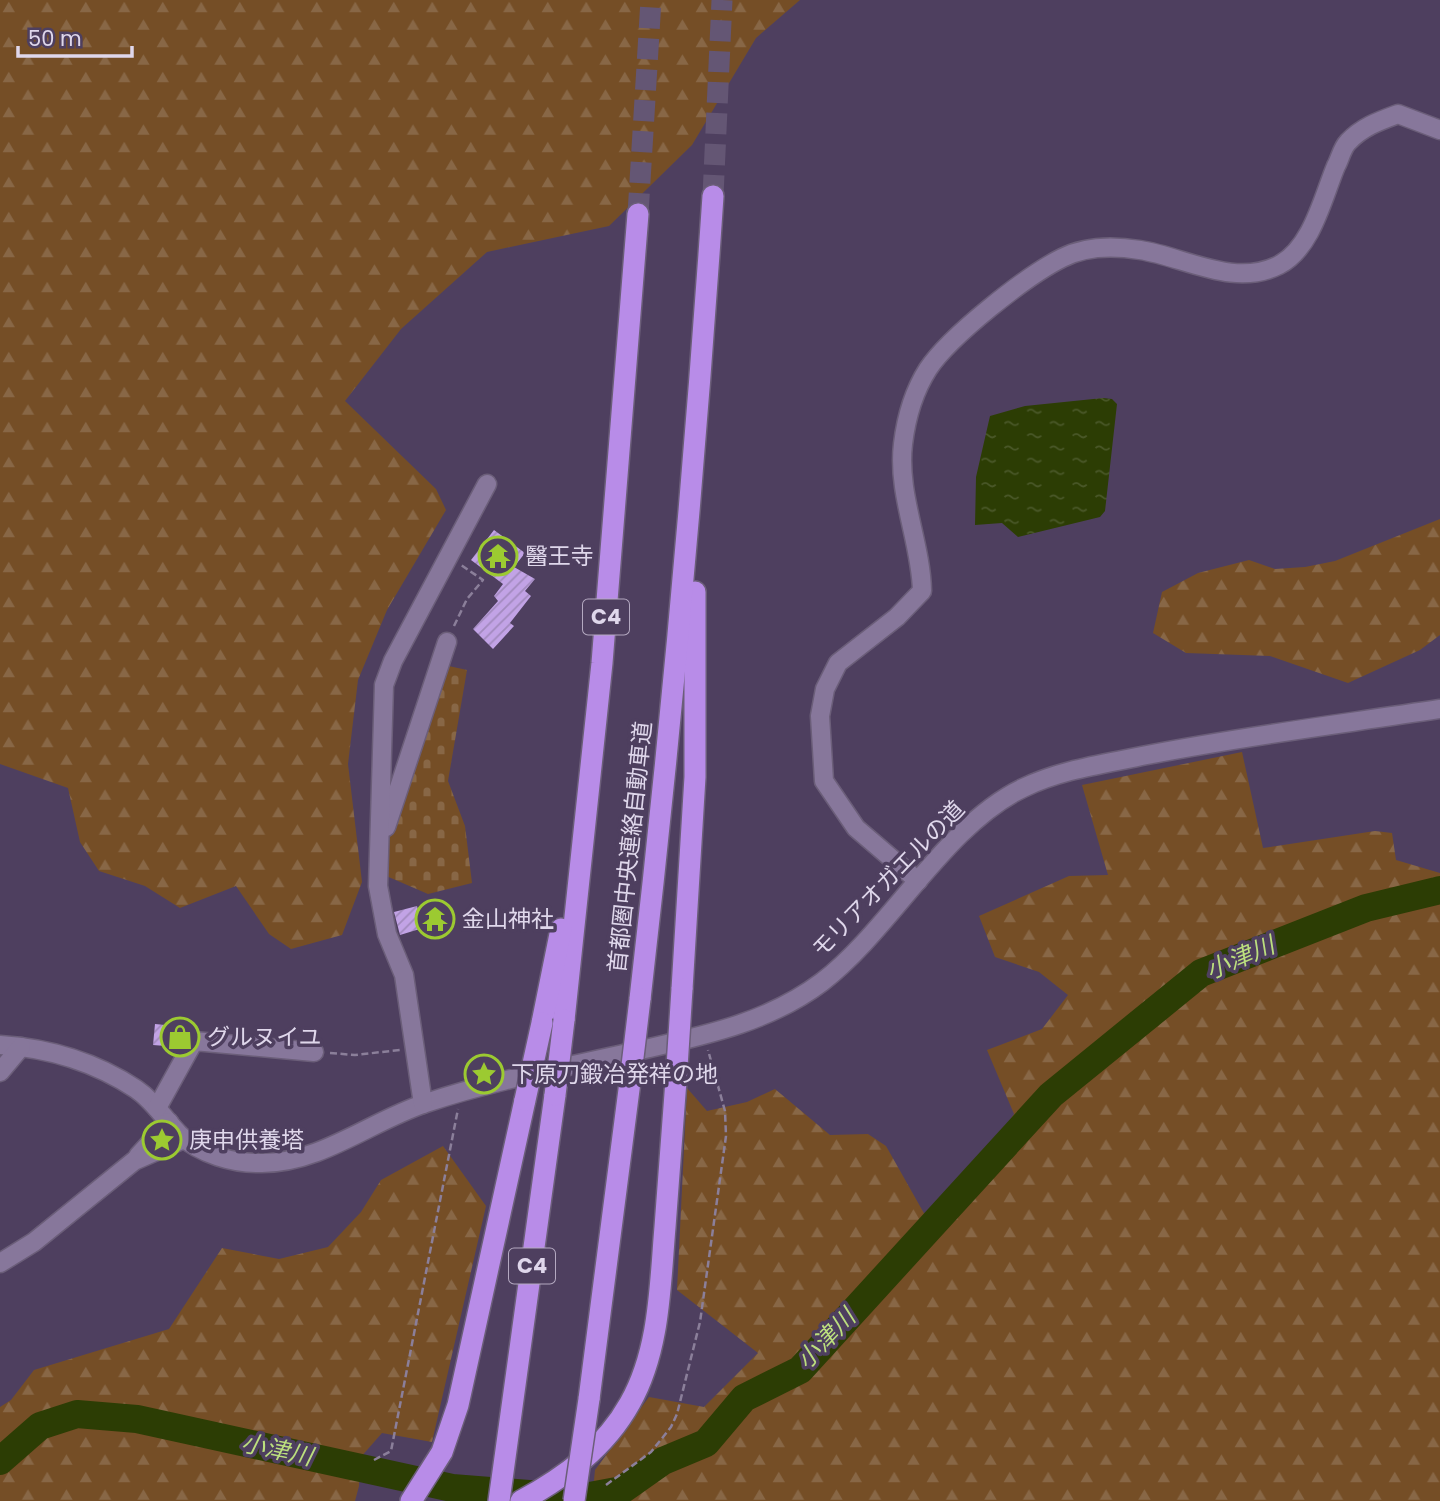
<svg xmlns="http://www.w3.org/2000/svg" width="1440" height="1501" viewBox="0 0 1440 1501" font-family="Poppins,'Noto Sans JP',sans-serif">
<style>
.forest{fill:url(#forest-firs)}
.cemetery{fill:url(#cemetery-stones)}
.water{fill:url(#water-ripples)}
.lines{fill:none;stroke-linecap:round;stroke-linejoin:round}
.river{stroke:#2c3d04;stroke-width:28}
.building{fill:url(#building-hatch)}
.highway-tunnel{stroke:#645674;stroke-width:21;stroke-dasharray:21 10;stroke-linecap:butt}
.minor-casing{stroke:#6b5e79;stroke-width:21}
.highway-casing{stroke:#6b5e79;stroke-width:24}
.path{stroke:#8b7f9a;stroke-width:2.5;stroke-dasharray:7 3.5;stroke-linecap:butt}
.minor{stroke:#87779b;stroke-width:18}
.highway{stroke:#b88ce8;stroke-width:21}
.highway-bridge-casing{stroke:#6b5e79;stroke-width:24;stroke-linecap:butt}
.highway-bridge{stroke:#b88ce8;stroke-width:21}
.labels{text-anchor:middle;stroke-width:7;stroke-linejoin:round;paint-order:stroke}
.shield{fill:#4e3f5f;stroke:#b4a9c1;stroke-width:2}
.shield-label{font-size:21px;font-weight:bold;fill:#dfd7eb}
.poi-label{font-size:23px;fill:#dfd7eb;stroke:#4e3f5f;text-anchor:start}
.street-label{font-size:23px;fill:#dfd7eb;stroke:#4e3f5f}
.water-label{font-size:24px;font-style:italic;fill:#bcdf7e;stroke:#4e3f5f}
</style>
<defs>
<pattern id="forest-firs" width="22" height="20" patternUnits="userSpaceOnUse" patternTransform="scale(1.75)"><rect width="22" height="20" fill="#754e26"/><path d="M5 1l3.5 6h-7zM16 11l3.5 6h-7z" fill="#886746"/></pattern>
<pattern id="cemetery-stones" width="16" height="16" patternUnits="userSpaceOnUse" patternTransform="scale(1.75)"><rect width="16" height="16" fill="#754e26"/><path d="M2 7V4a2 2 0 0 1 4 0v3zM10 15v-3a2 2 0 0 1 4 0v3z" fill="#886746"/></pattern>
<pattern id="water-ripples" width="26" height="14" patternUnits="userSpaceOnUse" patternTransform="scale(1.75)"><rect width="26" height="14" fill="#2c3d04"/><path d="M2 4q2-2 4 0t4 0M15 11q2-2 4 0t4 0" fill="none" stroke="#4a5829"/></pattern>
<pattern id="building-hatch" width="6" height="6" patternUnits="userSpaceOnUse" patternTransform="scale(1.75)"><rect width="6" height="6" fill="#c2a3e6"/><path d="M-1 1l2-2M0 6l6-6M5 7l2-2" fill="none" stroke="#a28abe"/></pattern>
</defs>
<rect width="100%" height="100%" fill="#4e3f5f"/>
<g class="forest">
<path d="M0,0h800l-44,38 -64,107 -83,81 -122,26 -86,77 -56,72 91,88 10,21 -59,100 -29,70 -10,84 14,118 -20,53 -51,14 -22,-15 -33,-48 -56,22 -35,-22 -46,-15 -19,-29 -12,-54 -68,-24z"/>
<path d="M1440,519v116l-20,15 -72,33 -78,-27 -84,-3 -33,-20 9,-41 36,-19 51,-13 26,9 30,-2 30,-6z"/>
<path d="M1242,752l21,96 112,-17 17,2 4,27 44,13v628h-848l3,-31 54,-73 55,10 54,-54 -81,-63 10,-202 20,23 40,-9 28,-13 55,46 38,-1 18,12 48,85 80,-117 -27,-64 55,-21 26,-34 -29,-23 -44,-15 -16,-41 90,-40 39,-1 -26,-90z"/>
<path d="M443,1146l43,60 -54,236 -50,-9 -22,25 -1,28 -4,15h-355v-94l11,-7 23,-30 135,-41 53,-81 57,11 49,-12 33,-35 20,-32z"/>
</g>
<path class="cemetery" d="M444,665l23,5 -19,111 17,45 7,57 -44,11 -44,-19 1,-31z"/>
<path class="water" d="M1103,398l9,1 5,5 -12,107 -5,6 -82,20 -16,-14 -27,2 1,-48 14,-61 35,-10z"/>
<g class="lines">
<path class="river" d="M0,1461l40,-35 37,-12 60,5 315,69 127,10 43,-8 41,-29 43,-18 38,-45 56,-28 251,-275 150,-122 165,-65 74,-18"/>
</g>
<g class="building">
<path d="M494,530l31,23 -11,14 21,12 -10,12 6,5 -21,27 4,3 -21,23 -20,-20 25,-28 -4,-5 9,-12 -32,-24z"/>
<path d="M417,906l6,22 -23,7 -6,-23z"/>
<path d="M155,1024l31,3 -8,20 -25,-2z"/>
</g>
<g class="lines">
<g class="highway-tunnel">
<path d="M713,196l9,-196"/>
<path d="M638,214l13,-214"/>
</g>
<defs>
<g id="minor">
<path d="M386,827l61,-185"/>
<path d="M918,881l-62,-53 -32,-47 -4,-65 5,-27 13,-26 59,-46 25,-26c-1,-49 -25,-97 -19,-147 3,-25 11,-53 25,-75 22,-33 98,-93 134,-111 23,-12 53,-12 78,-8 45,7 94,38 139,15 33,-17 44,-68 57,-99 4,-7 6,-18 12,-24 14,-15 31,-21 50,-28l42,16"/>
<path d="M0,1045c48,3 95,17 136,44 18,12 29,31 44,46 20,19 54,29 82,28 59,0 109,-42 164,-60 65,-22 135,-35 202,-50 68,-16 137,-28 194,-71 69,-53 123,-157 201,-194 39,-19 82,-24 124,-33 97,-19 195,-31 293,-46"/>
<path d="M0,1072l21,-25"/>
<path d="M423,1104l-19,-129 -17,-41 -9,-48 6,-201 9,-24 94,-177"/>
<path d="M157,1108l37,-67 120,11"/>
<path d="M138,1156l31,-34"/>
<path d="M0,1263l34,-21 100,-81 50,-22"/>
</g>
<g id="highway">
<path d="M682,989l13,-212v-185"/>
<path d="M640,999c31,-267 55,-535 73,-803"/>
<path d="M564,1020l38,-357 36,-449"/>
<path d="M542,1023l19,-94"/>
<path d="M589,1399l42,-325"/>
<path d="M411,1501l31,-49 16,-47 67,-305"/>
<path d="M499,1501l56,-406"/>
<path d="M521,1501c44,-24 84,-53 109,-98 30,-53 30,-118 35,-176 4,-53 8,-107 12,-160"/>
</g>
</defs>
<use href="#minor" class="minor-casing"/>
<use href="#highway" class="highway-casing"/>
<g class="path">
<path d="M454,626l13,-27 16,-19 -22,-15"/>
<path d="M330,1053l25,2 45,-5"/>
<path d="M374,1460l17,-9 67,-342"/>
<path d="M606,1485l45,-33 20,-25 6,-13 23,-92 26,-186 -1,-25 -17,-61"/>
</g>
<use href="#minor" class="minor"/>
<use href="#highway" class="highway"/>
<defs>
<g id="highway-bridge">
<path d="M677,1067l5,-78"/>
<path d="M631,1074l9,-75"/>
<path d="M555,1095l9,-75"/>
<path d="M525,1100l17,-77"/>
<path d="M574,1501l15,-102"/>
</g>
</defs>
<use href="#highway-bridge" class="highway-bridge-casing"/>
<use href="#highway-bridge" class="highway-bridge"/>
</g>
<defs>
<symbol id="temple-ring" viewBox="-11 -11 22 22"><circle r="9.5" fill="#4e3f5f" stroke="#9cca31" stroke-width="1.5"/><path d="M0-6L5-2H3V0L6.5 2.5H4V6H1.5V3h-3V6H-4V2.5H-6.5L-3 0V-2H-5Z" fill="#9cca31"/></symbol>
<symbol id="shop-ring" viewBox="-11 -11 22 22"><circle r="9.5" fill="#4e3f5f" stroke="#9cca31" stroke-width="1.5"/><path d="M-5-2.5h2.3a2.7 3.5 0 0 1 5.4 0H5L5.5 6h-11ZM-1.5-2.5h3a1.5 2.3 0 0 0-3 0Z" fill="#9cca31"/></symbol>
<symbol id="sight-ring" viewBox="-11 -11 22 22"><circle r="9.5" fill="#4e3f5f" stroke="#9cca31" stroke-width="1.5"/><path d="M0-6L1.8-2.2L6-1.7L2.9 1.2L3.7 5.4L0 3.3L-3.7 5.4L-2.9 1.2L-6-1.7L-1.8-2.2Z" fill="#9cca31"/></symbol>
</defs>
<g fill-rule="evenodd">
<use href="#temple-ring" x="476" y="534" width="44" height="44"/>
<use href="#temple-ring" x="413" y="897" width="44" height="44"/>
<use href="#shop-ring" x="158" y="1015" width="44" height="44"/>
<use href="#sight-ring" x="462" y="1052" width="44" height="44"/>
<use href="#sight-ring" x="140" y="1118" width="44" height="44"/>
</g>
<g class="labels">
<g class="shield">
<rect x="583" y="599.5" width="46" height="35" rx="5"/>
<rect x="509" y="1248.5" width="46" height="35" rx="5"/>
</g>
<g class="shield-label">
<text x="606" y="624">C4</text>
<text x="532" y="1273">C4</text>
</g>
<g class="poi-label">
<text x="525" y="564">醫王寺</text>
<text x="462" y="927">金山神社</text>
<text x="207" y="1045">グルヌイユ</text>
<text x="511" y="1082">下原刀鍛冶発祥の地</text>
<text x="189" y="1148">庚申供養塔</text>
</g>
<g class="street-label">
<text transform="translate(630 847) rotate(-84)" y="8">首都圏中央連絡自動車道</text>
<text transform="translate(888 879) rotate(-46)" y="8">モリアオガエルの道</text>
</g>
<g class="water-label">
<text transform="translate(1240 958) rotate(-23)" y="8">小津川</text>
<text transform="translate(826 1339) rotate(-46)" y="8">小津川</text>
<text transform="translate(277 1450) rotate(12)" y="8">小津川</text>
</g>
</g>
<path d="M18 46v10h114v-10" fill="none" stroke="#dfd7eb" stroke-width="3.5"/>
<text x="28" y="46" font-size="21" fill="#dfd7eb" stroke="#4e3f5f" stroke-width="5" paint-order="stroke">50 m</text>
</svg>
